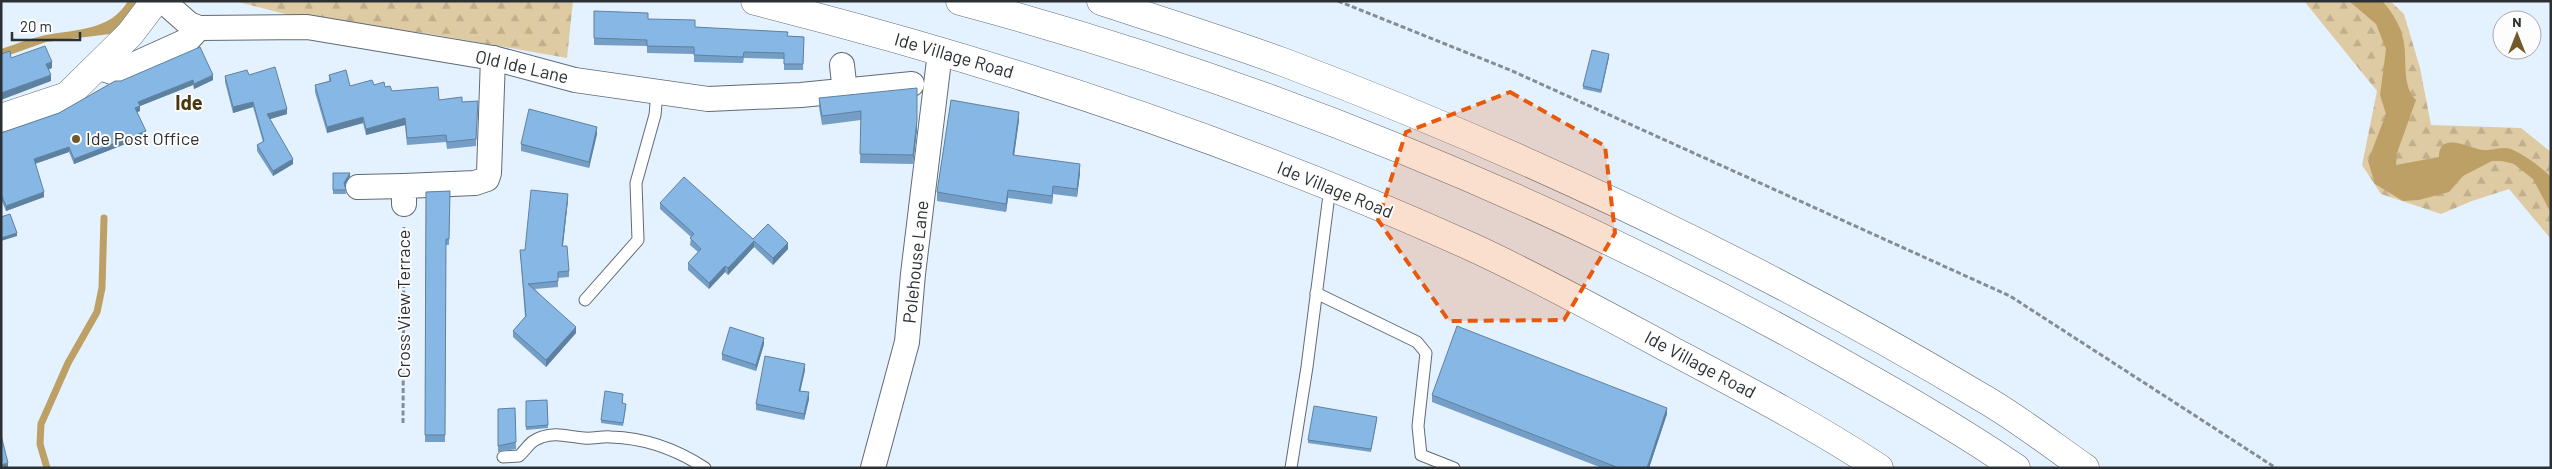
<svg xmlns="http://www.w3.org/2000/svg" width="2552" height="469" viewBox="0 0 2552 469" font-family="Barlow,sans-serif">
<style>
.forest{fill:url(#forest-firs)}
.water{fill:#bca066}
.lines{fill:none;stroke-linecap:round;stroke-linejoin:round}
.stream{stroke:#bca066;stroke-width:7}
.lane-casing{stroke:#606b76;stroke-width:13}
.street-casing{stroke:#606b76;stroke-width:26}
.secondary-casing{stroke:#606b76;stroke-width:29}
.highway-casing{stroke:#606b76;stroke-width:29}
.path{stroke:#848d95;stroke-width:3;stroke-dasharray:5 2.5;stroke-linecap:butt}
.lane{stroke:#fff;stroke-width:11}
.street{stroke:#fff;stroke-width:24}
.secondary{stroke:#fff;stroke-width:28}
.highway{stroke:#fff;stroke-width:28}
.wall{fill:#749ec5}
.shaded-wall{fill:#5e81a0}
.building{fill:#87b8e5;stroke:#5e81a0}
.marked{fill:#e8590c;fill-opacity:0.2;stroke:#e8590c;stroke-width:4;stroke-dasharray:10 6;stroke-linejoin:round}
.poi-dot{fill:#715b2a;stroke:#fdfdfd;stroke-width:2}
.labels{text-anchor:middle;stroke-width:4;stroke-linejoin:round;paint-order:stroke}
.street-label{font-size:18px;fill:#2b3034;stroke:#fdfdfd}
.poi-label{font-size:18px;fill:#2b3034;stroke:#fdfdfd;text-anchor:start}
.quarter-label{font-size:20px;font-weight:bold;fill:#483710;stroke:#fdfdfd}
</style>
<defs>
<pattern id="forest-firs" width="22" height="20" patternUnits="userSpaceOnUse" patternTransform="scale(1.25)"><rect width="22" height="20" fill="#dfcba3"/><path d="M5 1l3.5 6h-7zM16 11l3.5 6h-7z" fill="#c0af8d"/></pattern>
</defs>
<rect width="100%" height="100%" fill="#e4f1fe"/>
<g class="forest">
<path d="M234,1h339l-6,57 -136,-24 -142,-19z"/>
<path d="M2304,1h86l14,13 16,54 11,57 90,3 30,24v87l-42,-50 -37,12 -31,13 -60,-20 -19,-29 15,-74z"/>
</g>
<g class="water">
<path d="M128,1h15l-33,33 -64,8 -45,16v-9c15,-5 30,-11 45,-14 31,-6 64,-4 82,-34z"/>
<path d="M2349,1h33c11,11 20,28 22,42 3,20 -2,43 12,57l-19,53 -1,12 43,-8c0,-27 31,-8 44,-7 10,1 18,-4 28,-1 14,6 27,16 39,27l1,37 -18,-34 -19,-15 -12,-3h-10l-29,15 -14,16 -30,8 -16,1 -28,-17 -7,-23 18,-47 -6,-19 6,-46 -10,-25z"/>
</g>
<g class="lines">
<path class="stream" d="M47,468l-7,-24 1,-20 27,-61 29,-51 5,-24 2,-70"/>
<defs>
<g id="lane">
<path d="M1316,293l101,49 9,11 -8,73 3,29 33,13"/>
<path d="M585,300l53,-60 -2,-57 19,-68 2,-22"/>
<path d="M503,457l16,-1c9,-8 10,-15 23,-19 14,-5 27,0 42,1 9,1 18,-2 27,-1 34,1 65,12 94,31"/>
<path d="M1291,468l16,-101 23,-180"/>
</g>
<g id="street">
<path d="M163,1l26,23 10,4 108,-1 186,31 82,22 133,19 93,-4 111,-11"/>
<path d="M842,65l3,27"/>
<path d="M97,67l18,6 73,-33 11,-12"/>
<path d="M358,187l46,-1"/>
<path d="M404,204v-18l71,-3 12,-4 2,-6 4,-115"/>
<path d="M873,468l34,-126 6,-68 27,-222"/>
</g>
<g id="secondary">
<path d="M755,1c246,62 488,142 719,247 67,31 132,67 197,102 70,37 141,74 208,118"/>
<path d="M1,118l66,-22 63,-62 25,-33"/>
</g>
<g id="highway">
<path d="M960,1c299,80 591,199 861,350 66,37 132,74 195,117"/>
<path d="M1101,1c60,20 122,39 182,61 244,92 479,204 703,338 34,20 66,45 99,68"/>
</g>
</defs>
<use href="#lane" class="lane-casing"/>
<use href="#street" class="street-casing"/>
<use href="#secondary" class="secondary-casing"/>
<use href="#highway" class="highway-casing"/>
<g class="path">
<path d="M1338,1l172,69 500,226 266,172"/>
<path d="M403,423l1,-196"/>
</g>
<use href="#lane" class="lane"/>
<use href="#street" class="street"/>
<use href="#secondary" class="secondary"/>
<use href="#highway" class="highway"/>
</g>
<g class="wall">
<path d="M648,19l47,8 92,9 17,1 -1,33h-19v-11l-40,-1 -1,5 -49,-1v-8l-47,-1v-7l-53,-1v-7z"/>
<path d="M1609,57l-8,36 -18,-4v-3z"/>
<path d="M249,75l38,39 -17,5 23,45 -20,12 -16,-25v-6l6,-3 -10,-35 -20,6 -8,-31v-6z"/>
<path d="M329,75l21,11 24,-1 11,2 7,4 47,9 23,2 16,-1 -2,45 -29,3 -1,-7 -39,3 -2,-20 -39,10 -3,-12 -36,10 -12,-41v-7l14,-4z"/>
<path d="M213,80l-19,9 -1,-4 -53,21v5l-3,1 9,24 -72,28 -5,-12 -34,12 9,33 -38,14 -5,-12v-66l58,-20 56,-32z"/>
<path d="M819,98l98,31 -4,35 -53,-1 1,-43 -39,5 -3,-18z"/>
<path d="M1019,120l-5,35 66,18 -3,24 -24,-3 -1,10 -44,-6 -2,14 -69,-11v-9z"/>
<path d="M597,134l-8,34 -68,-17v-7z"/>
<path d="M333,173l17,3 -5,10 1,8h-13z"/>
<path d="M450,191l-1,54h-3l-1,197h-20l1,-250z"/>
<path d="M568,200l-5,46 6,25v6l-11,1v9l-23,2 41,44 -30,34 -33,-30v-6l12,-14 -5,-67h5z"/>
<path d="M660,203l93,36 35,10 -15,16 -19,-18 -26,28 -3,-3 -16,17 -21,-19v-7l10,-11 -8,-7 1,-8 -31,-28z"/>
<path d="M764,344l-8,27 -34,-11v-6z"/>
<path d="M805,370l-5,21 9,8 -5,21 -48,-10v-6z"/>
<path d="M1432,395l235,19 -18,54h-47l-170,-66z"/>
<path d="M623,397v6l3,4 -3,19 -22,-3v-3z"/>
<path d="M547,400l1,28 -22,2v-29z"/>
<path d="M515,408l1,41 -18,3v-43z"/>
<path d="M1377,420l-6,32 -63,-9v-3z"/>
</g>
<g class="shaded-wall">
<path d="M1609,54v3l-8,36v-3z"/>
<path d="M52,62v6l-6,3v-7z"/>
<path d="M51,75v6l-50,19v-7z"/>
<path d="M213,75v5l-19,9v-5z"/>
<path d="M193,80v5l-53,21v5l-5,2v-5l3,-6z"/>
<path d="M253,102v5l-20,6v-6z"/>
<path d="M287,109v5l-20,6v-6z"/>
<path d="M1019,112v8l-6,43v-8z"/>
<path d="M363,117v6l-36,10v-6z"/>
<path d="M405,118v7l-39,10v-6z"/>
<path d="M917,120v9l-4,35v-9z"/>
<path d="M597,127v7l-8,34v-6z"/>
<path d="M146,131v5l-72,28v-5z"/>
<path d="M69,147v5l-35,12v-5z"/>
<path d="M293,159v5l-20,12v-5z"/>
<path d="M1080,164v9l-3,24v-8z"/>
<path d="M350,173v3l-6,11v-4z"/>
<path d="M1053,186v8l-1,10v-8z"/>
<path d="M1008,190v8l-2,14v-8z"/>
<path d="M44,192v5l-38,14v-5z"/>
<path d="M568,194v6l-6,52v-6z"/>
<path d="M17,233v3l-16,5v-3z"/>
<path d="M754,241v6l-26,28v-7z"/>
<path d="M788,243v6l-15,16v-7z"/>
<path d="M725,266v6l-16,17v-6z"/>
<path d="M576,327v6l-30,34v-7z"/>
<path d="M764,338v6l-8,27v-6z"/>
<path d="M805,364v6l-6,27v-6z"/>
<path d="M809,392v7l-5,21v-6z"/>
<path d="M1667,408v6l-18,54h-2z"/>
<path d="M8,463v5h-7v-3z"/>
</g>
<g class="building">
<path d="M594,11l54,2v6l47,1v7l93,5 -1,4 17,1 -1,27h-19v-11l-40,-1 -1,5 -49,-2v-8l-47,-1v-6l-53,-2z"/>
<path d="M45,46l7,16 -6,2 5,11 -50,18v-39l9,-3 1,7z"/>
<path d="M200,47l13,28 -19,9 -1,-4 -55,22 2,4 -5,2 11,23 -72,28 -5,-12 -35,12 10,33 -38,14 -5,-12v-61l58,-20 56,-32h6z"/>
<path d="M1592,50l17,4 -8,36 -18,-4z"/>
<path d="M275,67l12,42 -20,5 26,45 -20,12 -16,-26 7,-4 -11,-39 -20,5 -8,-31 22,-6 2,5z"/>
<path d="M346,70l4,16 22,-6 2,5 10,-3 1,5 5,-1 2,5 46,-4 1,13 23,-3v5l16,-1 -2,38 -29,3 -1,-7 -39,3 -2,-20 -39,11 -3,-12 -36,10 -12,-42 16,-4 -2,-6z"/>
<path d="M917,88v32l-4,35 -53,-1 1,-43 -39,5 -3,-18z"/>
<path d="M951,100l68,12 -6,43 67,9 -3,25 -24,-3 -1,10 -44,-6 -2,14 -69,-12z"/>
<path d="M529,109l68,18 -8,35 -68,-18z"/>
<path d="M333,173h17l-6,10 2,7h-13z"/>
<path d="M684,177l69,62 15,-15 20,19 -15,15 -19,-17 -26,27 -3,-2 -16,17 -21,-20 13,-14 -11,-11 4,-4 -34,-31z"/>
<path d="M531,190l37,4 -6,52h5l2,25 -11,1v9l-30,3 48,43 -30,33 -33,-29 13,-15 -6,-66h5z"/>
<path d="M450,191l-1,48h-3l-1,196h-20l1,-243z"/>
<path d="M10,214l7,19 -16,5v-21z"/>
<path d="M1457,326l210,82 -20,60h-28l-187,-73z"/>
<path d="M730,327l34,11 -8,27 -34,-11z"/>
<path d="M765,356l40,8 -6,27 10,1 -5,22 -48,-10z"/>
<path d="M605,391l18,3 -1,9 4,1 -3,19 -22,-3z"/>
<path d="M547,400l1,25 -22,2v-26z"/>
<path d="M1314,406l63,11 -6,32 -63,-9z"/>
<path d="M515,408l1,34 -18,4v-37z"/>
<path d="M1,435l7,28 -7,2z"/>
</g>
<path class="marked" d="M1510,92l95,54 10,87 -51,87 -115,1 -71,-101 28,-88z"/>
<circle class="poi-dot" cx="76" cy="139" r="5"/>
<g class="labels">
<g class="street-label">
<text transform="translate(954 56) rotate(16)" y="6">Ide Village Road</text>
<text transform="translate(522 67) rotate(13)" y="6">Old Ide Lane</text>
<text transform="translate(1335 190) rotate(22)" y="6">Ide Village Road</text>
<text transform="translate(916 262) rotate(-84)" y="6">Polehouse Lane</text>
<text transform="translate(404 304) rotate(-90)" y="6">Cross View Terrace</text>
<text transform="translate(1700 365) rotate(28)" y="6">Ide Village Road</text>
</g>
<g class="poi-label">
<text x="86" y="145">Ide Post Office</text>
</g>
<g class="quarter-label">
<text x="189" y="110">Ide</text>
</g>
</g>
<rect width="2552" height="469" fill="none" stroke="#2b3034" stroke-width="5"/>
<g transform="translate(2517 35)"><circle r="24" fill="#fdfdfd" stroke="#a9abad"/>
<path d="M0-4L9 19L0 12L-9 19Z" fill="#715b2a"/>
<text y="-8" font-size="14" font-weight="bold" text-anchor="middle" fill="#2b3034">N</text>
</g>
<path d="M12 32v8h68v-8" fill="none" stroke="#2b3034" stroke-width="2.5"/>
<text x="20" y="32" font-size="15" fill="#2b3034" stroke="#fdfdfd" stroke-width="4" paint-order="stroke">20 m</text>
</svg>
